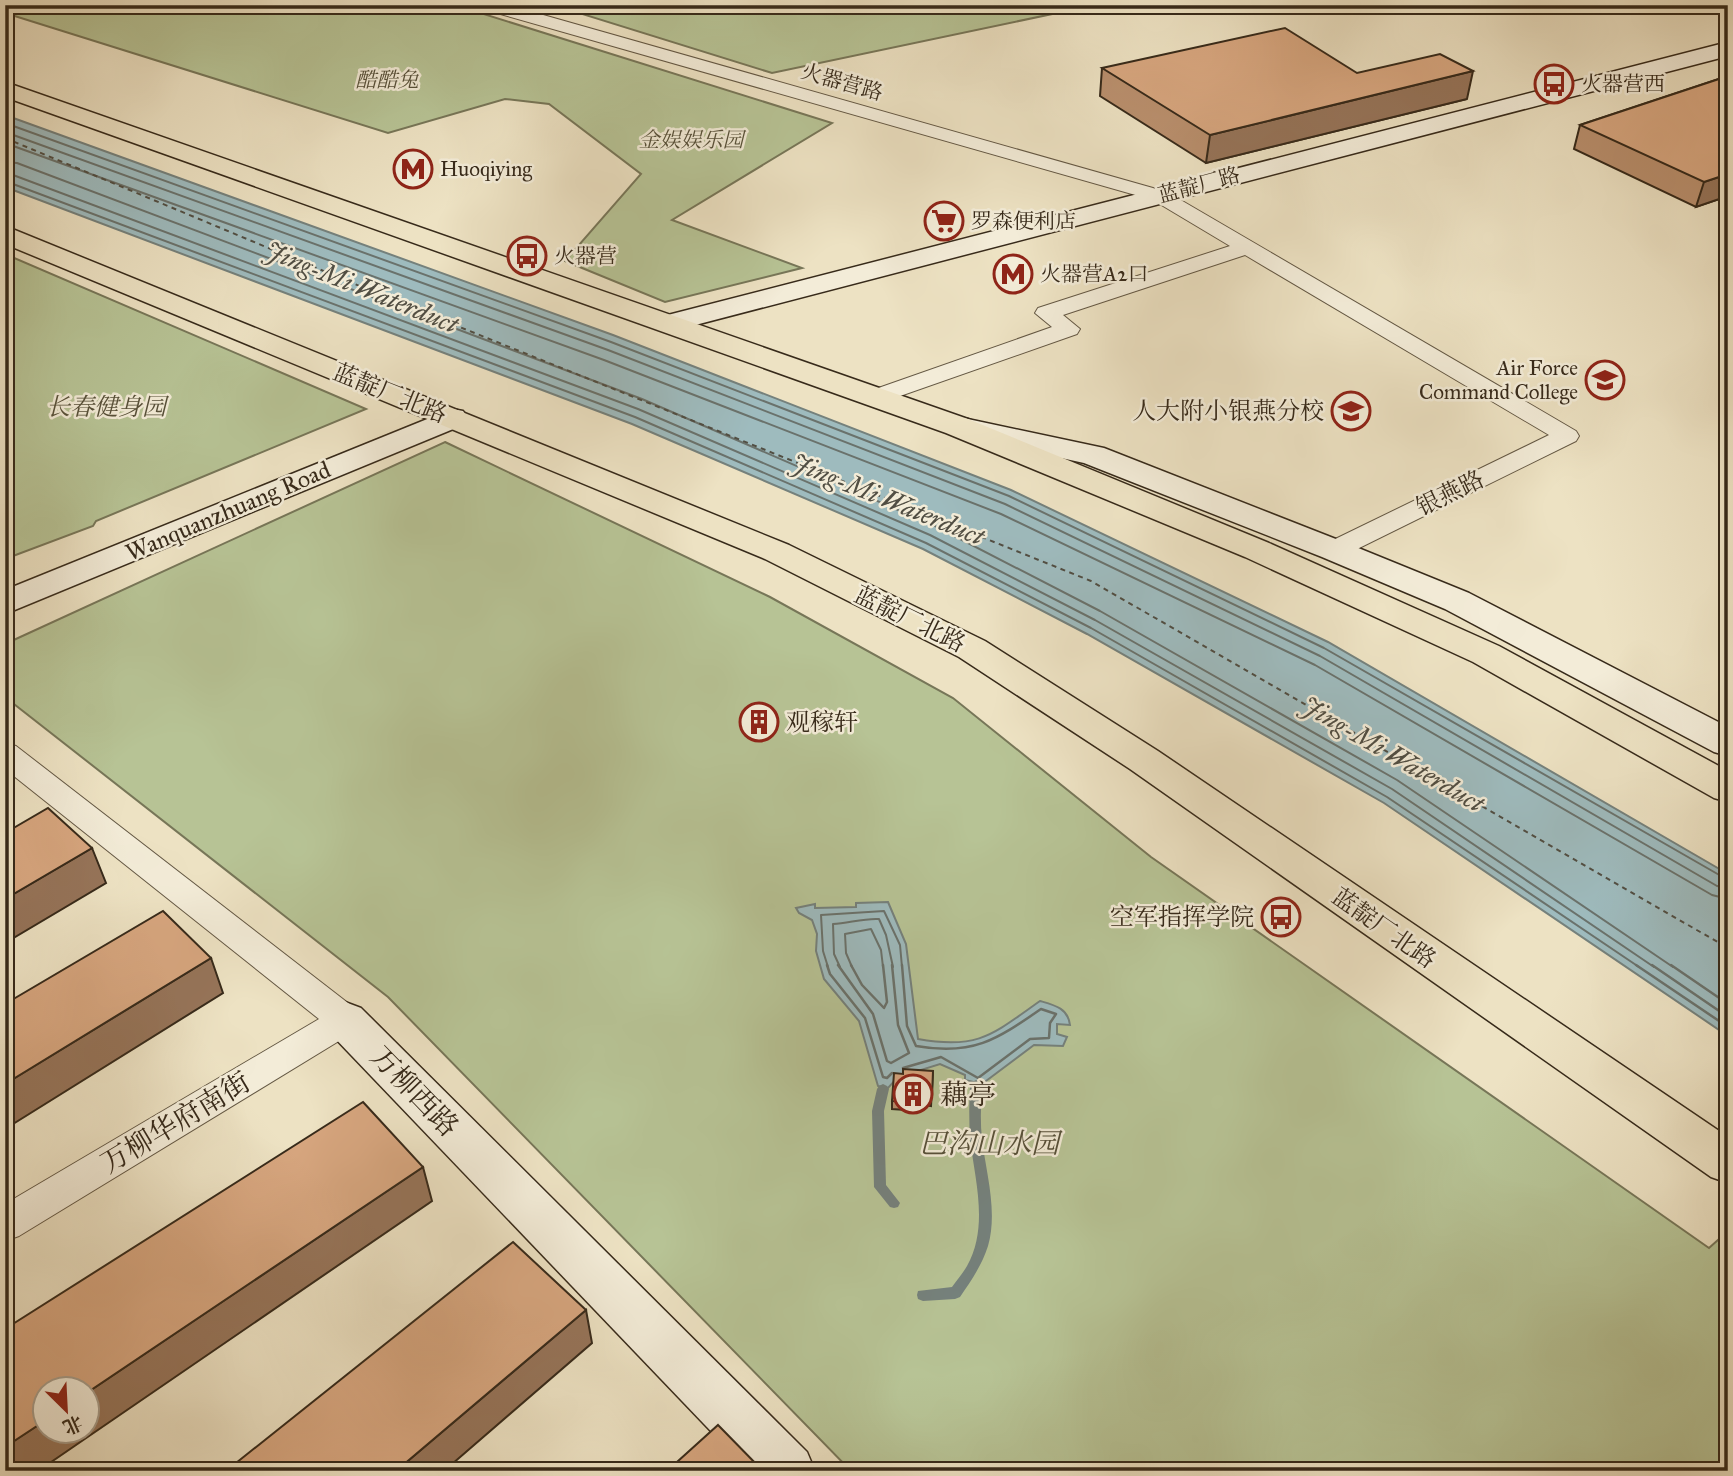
<svg xmlns="http://www.w3.org/2000/svg" width="1733" height="1476" viewBox="0 0 1733 1476" font-family="'IM FELL Great Primer','Noto Serif SC',serif">
<style>
.green{fill:#b7c395;stroke:#777658;stroke-width:2}
.water{fill:#9ebbbe;stroke:#75817c;stroke-width:2}
.lines{fill:none;stroke-linecap:round;stroke-linejoin:round}
.shore-far1{stroke:#6a726c;stroke-width:2}
.shore{stroke:#6a726c;stroke-width:2.5}
.stream{fill:#75817c;fill-rule:evenodd}
.ferry{stroke:#514e43;stroke-width:2;stroke-dasharray:5 4.5;stroke-linecap:butt}
.street-casing{stroke:#645844;stroke-width:2}
.secondary-casing{stroke:#372a1a;stroke-width:3}
.highway-casing{stroke:#372a1a;stroke-width:3}
.street{fill:#f3ecd8;fill-rule:evenodd}
.secondary{fill:#f3ecd8;fill-rule:evenodd}
.highway{fill:#ede2c3;fill-rule:evenodd}
.wall{fill:#b98f6d;stroke:#372a1a;stroke-width:2}
.shaded-wall{fill:#967459;stroke:#372a1a;stroke-width:2}
.building{fill:#d7a67f;stroke:#372a1a;stroke-width:2}
.labels{text-anchor:middle;stroke-width:5;stroke-linejoin:round;paint-order:stroke}
.far-park-label{font-size:21px;font-style:italic;fill:#575039;stroke:#f3ecd8}
.far-street-label{font-size:21px;fill:#372a1a;stroke:#f3ecd8}
.far-poi-label{font-size:21px;fill:#372a1a;stroke:#f3ecd8;text-anchor:start}
.street-label{font-size:24px;fill:#372a1a;stroke:#f3ecd8}
.park-label{font-size:24px;font-style:italic;fill:#575039;stroke:#f3ecd8}
.poi-label{font-size:24px;fill:#372a1a;stroke:#f3ecd8;text-anchor:end}
.water-label{font-size:26px;font-style:italic;fill:#514e43;stroke:#f3ecd8}
.near-street-label{font-size:28px;fill:#372a1a;stroke:#f3ecd8}
.near-poi-label{font-size:28px;fill:#372a1a;stroke:#f3ecd8;text-anchor:start}
.near-park-label{font-size:28px;font-style:italic;fill:#575039;stroke:#f3ecd8}
</style>
<rect width="100%" height="100%" fill="#ede2c3"/>
<filter id="stains"><feTurbulence type="fractalNoise" baseFrequency=".00286" numOctaves="4"/><feColorMatrix values="0 0 0 0 .2 0 0 0 0 .09 0 0 0 0 .02 0 0 0 .5 -.17"/></filter>
<radialGradient id="worn" r=".72"><stop offset=".6" stop-color="#630" stop-opacity="0"/><stop offset="1" stop-color="#630" stop-opacity=".3"/></radialGradient>
<g class="green">
<path d="M5,5h450l377,118 -160,97 130,48 -137,34 -100,-41 76,-87 -92,-70 -44,-5 -117,34 -383,-120z"/>
<path d="M583,5h512l-323,68 -206,-64z"/>
<path d="M5,254l361,155 -270,112 -3,5 -88,33z"/>
<path d="M445,442l325,155 183,101 198,159 558,391 19,-17v240h-877l-463,-474 -383,-300v-53z"/>
</g>
<g class="water">
<path d="M5,115l608,220 398,155 317,152 400,232v162l-344,-233 -297,-169 -164,-85 -291,-125 -627,-237z"/>
<path d="M888,902l18,42 12,95c61,11 75,-5 122,-38 14,4 28,7 30,24l-13,-1v10l10,3 -4,9 -29,-1 -52,39 -17,-4v-5l-25,-11 -42,13 -10,11 -10,-2 -19,-65 -35,-42 -8,-28 1,-17 -5,-14 -13,-7 -3,-5 19,-4v4l41,-1v-4z"/>
</g>
<g class="lines">
<g class="shore-far1">
<path d="M5,123l606,219 398,154 315,152 404,232"/>
<path d="M5,132l603,218 397,154 315,152 397,230 11,2"/>
<path d="M5,143l599,217 397,154 314,151 397,230 16,4"/>
<path d="M5,162l12,1 625,236 293,127 165,85 297,169 276,187"/>
<path d="M5,172l633,237 292,126 165,85 297,169 262,178"/>
<path d="M5,181l630,236 291,126 165,85 296,169 252,170"/>
<path d="M828,967l-5,-16 -2,-36 63,-4 16,34 2,22"/>
<path d="M840,967l-6,-13 -1,-30c16,-1 31,-6 46,-5l7,16 7,32"/>
<path d="M852,967l-6,-14 -1,-19 26,-5 10,21 2,17"/>
</g>
<g class="shore">
<path d="M827,965l3,9 35,44 18,59 4,1 5,-5"/>
<path d="M838,965l35,49 14,47 4,2 18,-10 -11,-28 -6,-60"/>
<path d="M851,965l11,20 22,23 3,-6 -4,-37"/>
<path d="M902,965l5,61 9,20c57,10 80,-6 125,-37l15,5 -6,9 -1,15 -19,1 -52,39 -37,-21 -38,11"/>
<path d="M1636,965l92,62"/>
<path d="M1652,965l76,52"/>
<path d="M1671,965l57,39"/>
</g>
<g class="stream">
<path d="M976,1080l4,2 2,3c-1,18 -2,36 0,54 4,34 16,72 6,107 -6,19 -17,35 -28,51l-5,2 -32,2 -5,-2 -1,-4 1,-4 34,-4c5,-7 11,-14 15,-21 22,-39 8,-86 3,-127 -1,-18 -1,-36 0,-54l2,-3z"/>
<path d="M883,1084l4,2 2,3 -5,22 2,74 14,18 -2,4 -4,1 -4,-1 -16,-20 -2,-76 5,-22 2,-3z"/>
</g>
<path class="ferry" d="M5,138l400,167 686,276 637,367"/>
<defs>
<g id="street">
<path d="M481,5h27l659,187 409,239 3,5 -3,5 -233,115h-18l-4,-6 4,-6 224,-109 -304,-180 -182,60 17,14 -3,5 -194,68h-16l-4,-5 4,-5 185,-65 -17,-14 3,-5 192,-62 -77,-46 -670,-191z"/>
<path d="M5,743l11,3 341,264 5,10 -5,10 -338,206 -14,5v-37l314,-185 -314,-250z"/>
</g>
<g id="secondary">
<path d="M1728,42v14l-1048,273 -10,3 -10,-3 -4,-6 4,-6z"/>
<path d="M452,409l11,2 5,7 -5,7 -458,189v-24z"/>
<path d="M963,418l141,30 242,95 123,50 259,134v29l-14,-4 -269,-143 -123,-52 -238,-94 -132,-29 -5,-7 5,-7z"/>
<path d="M345,1002l16,6 446,444 8,19h-66l-420,-439 -7,-12 7,-12z"/>
</g>
<g id="highway">
<path d="M5,82l963,337 301,124 230,103 229,125v31l-14,-4 -241,-136 -228,-105 -299,-124 -941,-336z"/>
<path d="M5,226l784,319 196,96 173,110 570,386v46l-17,-6 -581,-408 -171,-112 -194,-98 -760,-315z"/>
</g>
</defs>
<use href="#street" class="street-casing"/>
<use href="#secondary" class="secondary-casing"/>
<use href="#highway" class="highway-casing"/>
<use href="#street" class="street"/>
<use href="#secondary" class="secondary"/>
<use href="#highway" class="highway"/>
</g>
<g class="wall">
<path d="M1102,68l255,5 110,26 -261,64 -106,-67z"/>
<path d="M1728,76v120l-32,11 -122,-58 6,-24z"/>
<path d="M933,1071l-2,35 -7,-1 -3,6 -29,-2v-8l11,-27z"/>
</g>
<g class="shaded-wall">
<path d="M1473,71l-6,28 -261,64 4,-28z"/>
<path d="M1728,174v22l-32,11 8,-25z"/>
<path d="M92,848l14,35 -101,60v-44z"/>
<path d="M211,958l12,35 -218,136v-45z"/>
<path d="M924,1096v9l-3,6v-9z"/>
<path d="M423,1167l9,34 -394,270h-33v-24l41,-27v11h42v-39z"/>
<path d="M586,1310l6,33 -148,128h-48z"/>
</g>
<g class="building">
<path d="M1285,28l72,45 83,-19 33,17 -263,64 -108,-67z"/>
<path d="M1728,76v98l-24,8 -124,-57z"/>
<path d="M48,808l44,40 -87,51v-66z"/>
<path d="M163,911l48,47 -206,126v-80z"/>
<path d="M903,1069l30,2 -1,26 -8,-1 -3,6 -29,-1 2,-28 9,1z"/>
<path d="M363,1102l60,65 -335,225v-3h-42v31l-41,27v-118z"/>
<path d="M513,1242l73,68 -190,161h-170z"/>
<path d="M718,1425l45,46h-96z"/>
</g>
<defs>
<symbol id="bus-ring" viewBox="-11 -11 22 22"><circle r="9.5" fill="#f3ecd8" stroke="#8f2418" stroke-width="1.5"/><path d="M-5-6H5V4H4V6H2V4H-2V6H-4V4H-5ZM-3.5-4V0h7V-4ZM-3.5 1.2v1.5H-2V1.2ZM2 1.2v1.5H3.5V1.2Z" fill="#8f2418"/></symbol>
<symbol id="metro-ring" viewBox="-11 -11 22 22"><circle r="9.5" fill="#f3ecd8" stroke="#8f2418" stroke-width="1.5"/><path d="M-5.5 5V-5H-3L0 0L3-5H5.5V5H3V-.5L0 4L-3-.5V5Z" fill="#8f2418"/></symbol>
<symbol id="supermarket-ring" viewBox="-11 -11 22 22"><circle r="9.5" fill="#f3ecd8" stroke="#8f2418" stroke-width="1.5"/><path d="M-6-5.5h2.5l.6 2H6L4.5 2H-2.5L-4.4-4H-6ZM-1.5 3.2a1.3 1.3 0 1 0 .1 0ZM3 3.2a1.3 1.3 0 1 0 .1 0Z" fill="#8f2418"/></symbol>
<symbol id="university-ring" viewBox="-11 -11 22 22"><circle r="9.5" fill="#f3ecd8" stroke="#8f2418" stroke-width="1.5"/><path d="M0-5L7-2L0 1L-7-2ZM-4 1L0 2.5L4 1V4Q0 6-4 4Z" fill="#8f2418"/></symbol>
<symbol id="school-ring" viewBox="-11 -11 22 22"><circle r="9.5" fill="#f3ecd8" stroke="#8f2418" stroke-width="1.5"/><path d="M0-5L7-2L0 1L-7-2ZM-4 1L0 2.5L4 1V4Q0 6-4 4Z" fill="#8f2418"/></symbol>
<symbol id="building-ring" viewBox="-11 -11 22 22"><circle r="9.5" fill="#f3ecd8" stroke="#8f2418" stroke-width="1.5"/><path d="M-4-6H4V6H1V3H-1V6H-4ZM-2.5-4.3h1.7v1.8h-1.7ZM.8-4.3h1.7v1.8H.8ZM-2.5-1h1.7V.8h-1.7ZM.8-1h1.7V.8H.8Z" fill="#8f2418"/></symbol>
</defs>
<g fill-rule="evenodd">
<use href="#bus-ring" x="1532" y="62" width="44" height="44"/>
<use href="#metro-ring" x="391" y="147" width="44" height="44"/>
<use href="#supermarket-ring" x="922" y="199" width="44" height="44"/>
<use href="#bus-ring" x="505" y="234" width="44" height="44"/>
<use href="#metro-ring" x="991" y="252" width="44" height="44"/>
<use href="#university-ring" x="1583" y="358" width="44" height="44"/>
<use href="#school-ring" x="1329" y="389" width="44" height="44"/>
<use href="#building-ring" x="737" y="700" width="44" height="44"/>
<use href="#bus-ring" x="1259" y="895" width="44" height="44"/>
<use href="#building-ring" x="891" y="1072" width="44" height="44"/>
</g>
<g class="labels">
<g class="far-park-label">
<text x="387" y="87">酷酷兔</text>
<text x="691" y="147">金娱娱乐园</text>
</g>
<g class="far-street-label">
<text transform="translate(842 82) rotate(16)" y="7">火器营路</text>
<text transform="translate(1199 185) rotate(-15)" y="7">蓝靛厂路</text>
</g>
<g class="far-poi-label">
<text x="1581" y="91">火器营西</text>
<text x="440" y="176">Huoqiying</text>
<text x="971" y="228">罗森便利店</text>
<text x="554" y="263">火器营</text>
<text x="1040" y="281">火器营A2口</text>
<text x="1578" y="375" text-anchor="end">Air Force<tspan x="1578" dy="24">Command College</tspan></text>
</g>
<g class="street-label">
<text transform="translate(390 393) rotate(22)" y="8">蓝靛厂北路</text>
<text transform="translate(1450 493) rotate(-26)" y="8">银燕路</text>
<text transform="translate(228 511) rotate(-23)" y="8">Wanquanzhuang Road</text>
<text transform="translate(910 619) rotate(26)" y="8">蓝靛厂北路</text>
<text transform="translate(1384 928) rotate(35)" y="8">蓝靛厂北路</text>
</g>
<g class="park-label">
<text x="106" y="415">长春健身园</text>
</g>
<g class="poi-label">
<text x="1324" y="419">人大附小银燕分校</text>
<text x="786" y="730" text-anchor="start">观稼轩</text>
<text x="1254" y="925">空军指挥学院</text>
</g>
<g class="water-label">
<text transform="translate(362 287) rotate(22)" y="9">Jing-Mi Waterduct</text>
<text transform="translate(888 499) rotate(22)" y="9">Jing-Mi Waterduct</text>
<text transform="translate(1393 754) rotate(30)" y="9">Jing-Mi Waterduct</text>
</g>
<g class="near-street-label">
<text transform="translate(415 1091) rotate(46)" y="10">万柳西路</text>
<text transform="translate(175 1122) rotate(-31)" y="10">万柳华府南街</text>
</g>
<g class="near-poi-label">
<text x="940" y="1104">藕亭</text>
</g>
<g class="near-park-label">
<text x="989" y="1153">巴沟山水园</text>
</g>
</g>
<rect width="1733" height="1476" fill="none" stroke="#ede2c3" stroke-width="28"/>
<rect x="7" y="7" width="1719" height="1462" fill="none" stroke="#372a1a" stroke-width="3.5"/>
<rect x="14" y="14" width="1705" height="1448" fill="none" stroke="#372a1a" stroke-width="2"/>
<g transform="translate(66 1410) rotate(156)"><circle r="33" fill="#f3ecd8" stroke="#a89e8c" stroke-width="2"/>
<path d="M0-5L12 26L0 18L-12 26Z" fill="#8f2418"/>
<text y="-10" font-size="19" font-weight="bold" text-anchor="middle" fill="#372a1a">北</text>
</g>
<rect width="100%" height="100%" filter="url(#stains)"/>
<rect width="100%" height="100%" fill="url(#worn)"/>
</svg>
